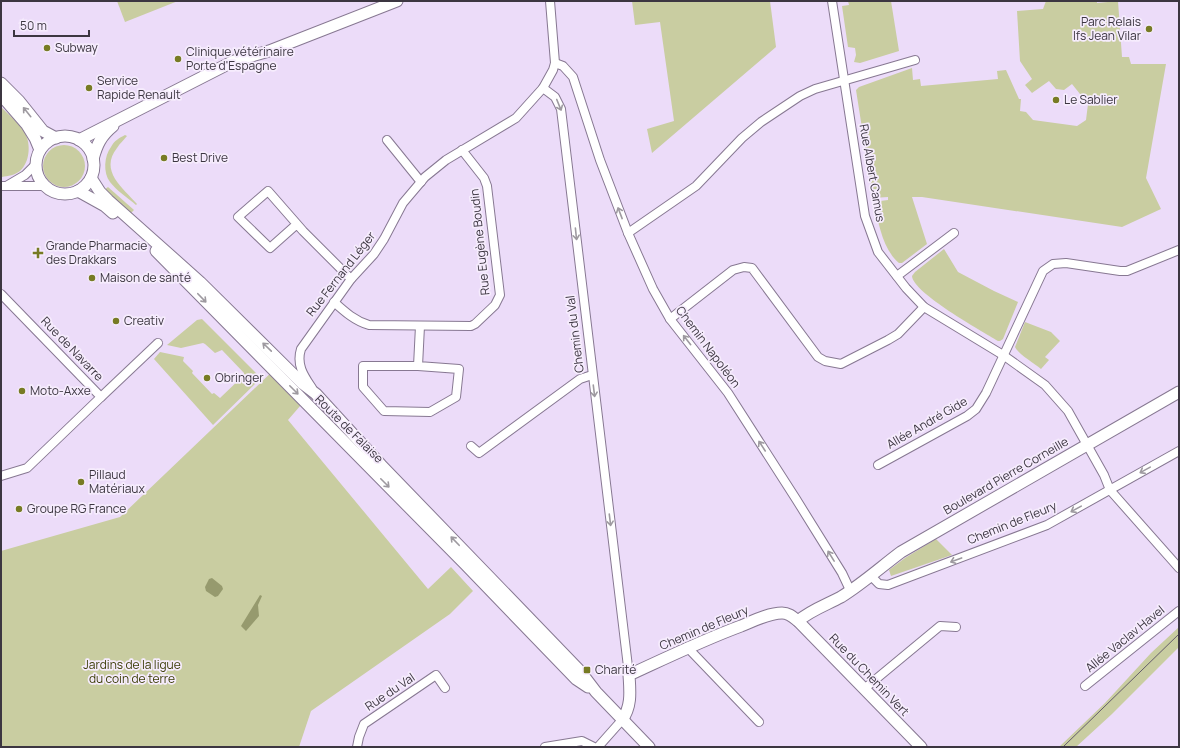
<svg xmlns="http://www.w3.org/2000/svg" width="1180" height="748" viewBox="0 0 1180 748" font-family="Manrope,sans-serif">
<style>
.green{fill:#c9cda1}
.water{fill:#969a6e}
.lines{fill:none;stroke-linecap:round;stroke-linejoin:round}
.street-casing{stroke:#877892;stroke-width:10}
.secondary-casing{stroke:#877892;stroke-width:13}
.street{stroke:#fff;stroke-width:8}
.secondary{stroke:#fff;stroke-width:11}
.tram{stroke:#645c6b;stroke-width:1}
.oneway{stroke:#9e9aa0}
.poi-dot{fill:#777b24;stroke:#f6ecfd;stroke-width:1.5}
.labels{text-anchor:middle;stroke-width:3.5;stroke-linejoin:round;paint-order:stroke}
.poi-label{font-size:12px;fill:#3c3641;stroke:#f6ecfd;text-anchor:start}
.street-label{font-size:12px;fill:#3c3641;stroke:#f6ecfd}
.park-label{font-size:12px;fill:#3c3e07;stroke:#f6ecfd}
</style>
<rect width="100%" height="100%" fill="#ecdcf9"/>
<g class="green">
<path d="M117,1h61l-53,21z"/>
<path d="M632,1h138l6,46 -124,106 -5,-24 27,-8 -14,-99 -25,3z"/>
<path d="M848,1h43l8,50 -39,12 -6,-1 2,-7 -1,-7 -7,-1 -6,-41 7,-1z"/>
<path d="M1046,1h51v2l21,-2 4,56h7l2,7h35l-20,114 15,31 -39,18 -200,-30h-10l15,47 -25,19h-3c-17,-14 -20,-41 -26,-61l15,-2v-3l-15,1 -17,-108 3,-3 53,-19 1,12 7,-1 1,7 77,-7 -1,-8 9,-1 13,29h2l-1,12 6,1 7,8 44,6 9,-6 2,-16 -16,-20 -8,6 -8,-1 -7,-8 -17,12 -7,-8 7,-6 -12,-18 -3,-50 26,-2z"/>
<path d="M1,107c7,7 19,17 24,26 6,11 5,29 -5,38 -5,4 -12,5 -18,6z"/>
<path d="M125,135l2,1c-3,4 -7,7 -10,12 -18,23 6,40 20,56l-1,1c-8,-7 -19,-14 -26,-23 -7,-9 -6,-26 1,-35 3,-6 8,-9 14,-12z"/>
<circle cx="64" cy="166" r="21"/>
<path d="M108,187l26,23 -4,4 -26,-24z"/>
<path d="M944,249l14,23 36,19 24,11 -15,37 -3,2h-2c-16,-10 -85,-48 -86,-65l3,-4z"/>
<path d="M202,319l59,59 -48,47 -59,-66 6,-7 24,5 -1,4 10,10 -1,2 20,21 2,-1 6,5 23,-22 1,-3 -22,-23 -7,3 -10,-9 -2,-1 -22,5 -14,-3 30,-25z"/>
<path d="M1025,322l26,10 9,9 -15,16 4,3 -8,9c-7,-6 -23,-15 -26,-22z"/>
<path d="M276,368l31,30 -19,22 140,169 23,-22 22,24 -23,23 -139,97 -12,36h-298v-196l119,-34z"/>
<path d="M936,539l16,16 -61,21 -2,-6 16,-12z"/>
<path d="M1179,627v20l-67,67 -36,33h-17l46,-44 46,-50z"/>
</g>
<g class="water">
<path d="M212,578l10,8 1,3 -5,7 -3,1 -9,-6 -1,-4 4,-8z"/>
<path d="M260,595l2,1 -4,9 1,11 -13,15 -5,-5z"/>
</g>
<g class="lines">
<defs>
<g id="street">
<path d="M550,1l5,62 -2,7 -10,18 12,9 6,12 68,566"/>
<path d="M832,1l33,215 13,36 28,36 18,19 79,48 42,30 23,26 36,64 6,15 69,78"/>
<path d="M555,63l8,3 10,11 27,83 28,73 25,56 17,30 58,74 68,106 46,74 8,17"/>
<path d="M387,140l34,42"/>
<path d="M8,185l17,-10 11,-11"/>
<path d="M1,186h44"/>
<path d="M297,224l-27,24 -32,-31 30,-26 35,40 48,48"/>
<path d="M628,233l68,-47 46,-48 19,-16 39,-26 15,-7 100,-29"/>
<path d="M897,276l57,-43"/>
<path d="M1,294l100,103 -74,71 -26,8"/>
<path d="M334,302c11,10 21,19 35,23l102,1 4,-2 20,-19 5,-10 -13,-109 -3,-8 -22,-28"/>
<path d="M670,319l63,-49 11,-3 8,1 66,89 7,4 16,3 47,-24 10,-6 26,-27"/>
<path d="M418,366l41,3 -3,28 -26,15 -46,-1 -21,-24v-21h55l2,-40"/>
<path d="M312,388c-8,-12 -16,-23 -11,-39l50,-70 23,-25 10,-15 19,-36 22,-26 21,-17 70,-42 27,-30"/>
<path d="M101,397l57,-54"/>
<path d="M471,446l8,7 101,-74 12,-4"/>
<path d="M878,465l89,-49 9,-7 10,-16 57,-122 10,-7 13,-1 54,8h7l52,-21"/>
<path d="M871,576l8,8 9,1 159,-60 132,-74"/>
<path d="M687,647l72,75"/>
<path d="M1085,686l94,-75"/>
<path d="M864,689l76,-63 16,1"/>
<path d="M357,747l2,-10 5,-13 72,-49 9,13"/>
<path d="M545,747l37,-6 12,6"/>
<path d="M598,747l24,-27"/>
</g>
<g id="secondary">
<path d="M1,83l18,18 24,30 13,7"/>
<path d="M1,95l26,30 8,13 5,12"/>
<circle cx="65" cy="165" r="29"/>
<path d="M79,140l155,-79 35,-10 128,-50"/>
<path d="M93,159c4,-15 8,-23 20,-33"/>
<path d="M91,178l9,14 8,8 92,82 103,102 13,10 65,71 199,206 16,21 53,55"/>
<path d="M78,191l27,15 8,7"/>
<path d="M156,251l309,313 111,115 12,8"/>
<path d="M798,621c13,-11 28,-16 43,-24 21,-13 40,-30 60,-45l278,-160"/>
<path d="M622,720c10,-14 8,-29 7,-45 37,-17 74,-35 112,-49 12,-5 28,-13 41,-13 7,0 11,4 16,8l123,126"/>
</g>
</defs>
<use href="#street" class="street-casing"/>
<use href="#secondary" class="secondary-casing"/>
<use href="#street" class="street"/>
<use href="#secondary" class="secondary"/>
<path class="tram" d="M1063,747l116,-113"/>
</g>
<defs><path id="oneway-shaft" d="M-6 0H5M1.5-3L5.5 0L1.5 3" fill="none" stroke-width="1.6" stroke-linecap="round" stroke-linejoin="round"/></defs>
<g class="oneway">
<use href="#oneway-shaft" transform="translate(559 105) rotate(68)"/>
<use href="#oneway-shaft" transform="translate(27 112) rotate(-129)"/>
<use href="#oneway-shaft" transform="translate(620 213) rotate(-111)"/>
<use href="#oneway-shaft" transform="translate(576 234) rotate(84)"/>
<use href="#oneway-shaft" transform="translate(202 298) rotate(46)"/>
<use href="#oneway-shaft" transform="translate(687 340) rotate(-128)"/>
<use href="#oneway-shaft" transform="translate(267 347) rotate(-136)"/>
<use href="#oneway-shaft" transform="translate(294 390) rotate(45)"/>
<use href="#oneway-shaft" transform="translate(594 391) rotate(83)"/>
<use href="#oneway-shaft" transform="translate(762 446) rotate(-123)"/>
<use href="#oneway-shaft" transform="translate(1145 470) rotate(151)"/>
<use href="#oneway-shaft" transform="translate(385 483) rotate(45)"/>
<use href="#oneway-shaft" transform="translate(1076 509) rotate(151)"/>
<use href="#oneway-shaft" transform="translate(610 520) rotate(83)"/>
<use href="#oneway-shaft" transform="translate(455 541) rotate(-134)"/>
<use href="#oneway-shaft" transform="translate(831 556) rotate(-122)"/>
<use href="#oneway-shaft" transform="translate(956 560) rotate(160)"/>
</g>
<g class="poi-dot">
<circle cx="1149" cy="29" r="4"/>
<circle cx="47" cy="48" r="4"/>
<circle cx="178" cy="59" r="4"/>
<circle cx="89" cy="88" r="4"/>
<circle cx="1056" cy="100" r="4"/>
<circle cx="164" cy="158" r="4"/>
<path d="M36 247h4v4h4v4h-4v4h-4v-4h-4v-4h4z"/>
<circle cx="92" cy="278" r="4"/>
<circle cx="116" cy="321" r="4"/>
<circle cx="207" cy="378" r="4"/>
<circle cx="22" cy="391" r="4"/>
<circle cx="81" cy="482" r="4"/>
<circle cx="19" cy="509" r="4"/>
<rect x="583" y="666" width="8" height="8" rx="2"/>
</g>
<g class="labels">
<g class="poi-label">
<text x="1141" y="26" text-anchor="end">Parc Relais<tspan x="1141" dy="14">Ifs Jean Vilar</tspan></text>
<text x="55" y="52">Subway</text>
<text x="186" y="56">Clinique vétérinaire<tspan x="186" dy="14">Porte d'Espagne</tspan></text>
<text x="97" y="85">Service<tspan x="97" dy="14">Rapide Renault</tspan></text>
<text x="1064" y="104">Le Sablier</text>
<text x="172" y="162">Best Drive</text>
<text x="46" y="250">Grande Pharmacie<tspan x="46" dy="14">des Drakkars</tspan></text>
<text x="100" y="282">Maison de santé</text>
<text x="124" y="325">Creativ</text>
<text x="215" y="382">Obringer</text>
<text x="30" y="395">Moto-Axxe</text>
<text x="89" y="479">Pillaud<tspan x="89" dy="14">Matériaux</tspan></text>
<text x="27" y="513">Groupe RG France</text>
<text x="595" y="674">Charité</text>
</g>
<g class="street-label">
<text transform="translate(872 173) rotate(80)" y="4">Rue Albert Camus</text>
<text transform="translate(480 242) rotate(-96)" y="4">Rue Eugène Boudin</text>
<text transform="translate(341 274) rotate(-52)" y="4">Rue Fernand Léger</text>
<text transform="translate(575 334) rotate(-97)" y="4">Chemin du Val</text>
<text transform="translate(708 347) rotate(53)" y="4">Chemin Napoléon</text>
<text transform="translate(72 349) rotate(46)" y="4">Rue de Navarre</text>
<text transform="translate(927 423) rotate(-30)" y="4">Allée André Gide</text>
<text transform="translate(349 429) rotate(45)" y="4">Route de Falaise</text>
<text transform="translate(1006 476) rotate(-30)" y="4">Boulevard Pierre Corneille</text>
<text transform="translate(1012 523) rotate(-22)" y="4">Chemin de Fleury</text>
<text transform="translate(704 628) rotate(-23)" y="4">Chemin de Fleury</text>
<text transform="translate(1125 639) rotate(-39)" y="4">Allée Vaclav Havel</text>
<text transform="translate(869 675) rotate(46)" y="4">Rue du Chemin Vert</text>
<text transform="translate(390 692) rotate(-34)" y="4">Rue du Val</text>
</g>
<g class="park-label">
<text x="132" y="669">Jardins de la ligue<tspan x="132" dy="14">du coin de terre</tspan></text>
</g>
</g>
<rect width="1180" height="748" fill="none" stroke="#3c3641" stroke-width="4"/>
<path d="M14 30v6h75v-6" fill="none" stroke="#3c3641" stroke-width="2"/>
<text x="20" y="30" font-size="12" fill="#3c3641" stroke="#f6ecfd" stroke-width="3" paint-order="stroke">50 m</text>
</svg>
